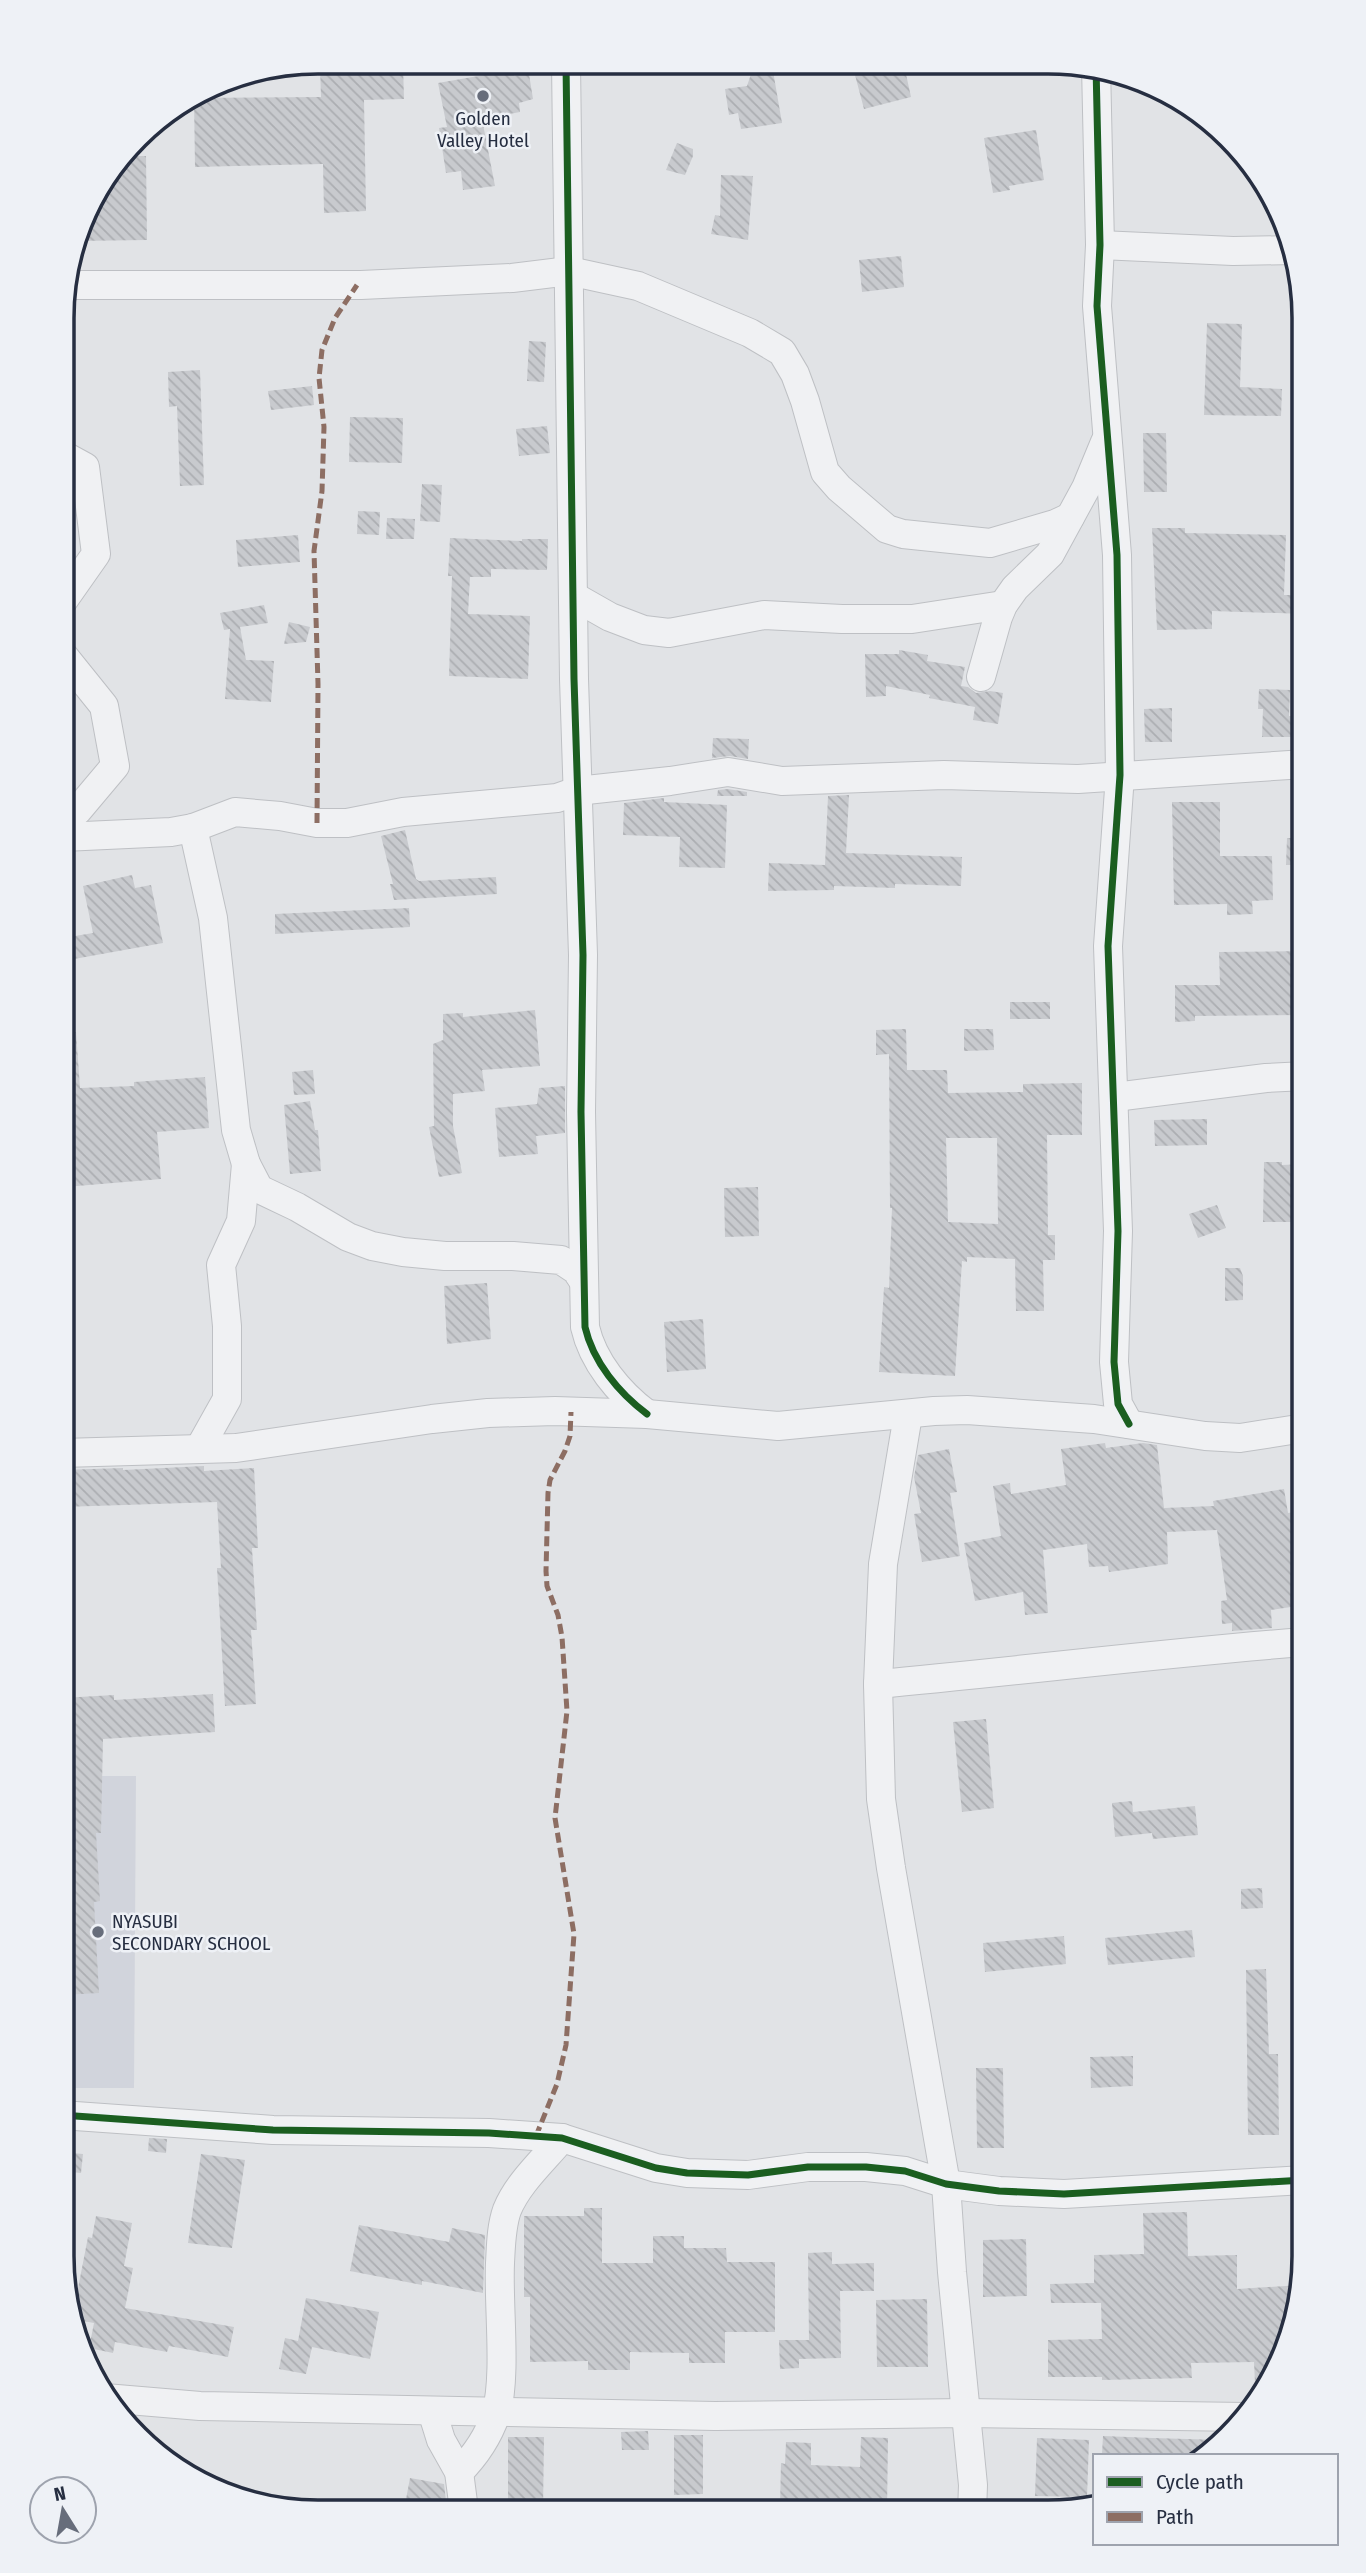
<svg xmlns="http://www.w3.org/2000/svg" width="1366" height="2573" viewBox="0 0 1366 2573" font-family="'Fira Sans Condensed',sans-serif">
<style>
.built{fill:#d1d4dc}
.building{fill:url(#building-back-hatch);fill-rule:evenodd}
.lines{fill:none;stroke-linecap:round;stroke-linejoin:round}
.minor-casing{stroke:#bec0c4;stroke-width:30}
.minor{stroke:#f0f1f3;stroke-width:28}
.quiet{stroke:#8d6e63;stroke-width:5;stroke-dasharray:10 5;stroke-linecap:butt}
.cycleway-casing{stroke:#eef1f6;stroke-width:11}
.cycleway{stroke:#1b5e20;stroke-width:7}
.poi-dot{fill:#676d7b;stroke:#eef1f6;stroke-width:2.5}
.labels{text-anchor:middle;stroke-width:5;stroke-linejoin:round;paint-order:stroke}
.poi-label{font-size:19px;fill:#262e41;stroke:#eef1f6}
.rim{fill:none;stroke:#262e41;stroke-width:3.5}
</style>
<defs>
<pattern id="building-back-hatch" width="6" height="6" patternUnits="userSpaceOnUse" patternTransform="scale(1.75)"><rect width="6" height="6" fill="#c8cace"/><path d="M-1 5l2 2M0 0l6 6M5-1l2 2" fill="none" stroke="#acaeb2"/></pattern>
</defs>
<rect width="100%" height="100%" fill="#e1e3e6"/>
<path class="built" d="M62,1776h74l-2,312h-73z"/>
<g class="building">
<path d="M403,65l1,34 -40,1 2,111 -42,2 -1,-49 -128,3 -1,-69 127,-1 -1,-30z"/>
<path d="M871,65h33l7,32 -47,12 -9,-34 17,-4z"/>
<path d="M513,70l1,6 15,-2 4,25 -14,4 1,9 -38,7 13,67 -32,4 -2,-19 -15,2 -7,-45 8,-1 -9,-44z"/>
<path d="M773,71l9,52 -41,6 -3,-16 -9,2 -4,-26 22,-3 4,-12z"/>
<path d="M1036,130l8,50 -35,6 1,4 -17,3 -9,-55z"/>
<path d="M677,143l16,6v7l-8,19 -19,-5z"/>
<path d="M124,156h22l1,84 -70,1 11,-37z"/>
<path d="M721,175l32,1 -5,64 -37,-6 4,-19 5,1z"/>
<path d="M901,256l3,31 -42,5 -3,-32z"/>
<path d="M1207,323l35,1 -2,63 42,2 -1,27 -77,-1z"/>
<path d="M529,341l17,1 -2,40 -17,-1z"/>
<path d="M200,370l4,115 -24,1 -3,-80 -8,1 -1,-35z"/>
<path d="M312,386l2,19 -43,5 -3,-19z"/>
<path d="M350,417l53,1 -1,45 -53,-1z"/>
<path d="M547,426l3,27 -31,3 -3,-27z"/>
<path d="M1143,433h23l1,59h-23z"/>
<path d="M422,484l20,1 -2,37 -20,-1z"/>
<path d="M358,511l22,1 -1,23 -22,-1z"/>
<path d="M387,518l28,1 -1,20h-28z"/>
<path d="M1152,528h33v5l101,2 -2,60h21v19l-93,-3v18l-55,1z"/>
<path d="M298,535l2,27 -62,5 -2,-27z"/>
<path d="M450,538l72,3v-2h26l-1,31 -56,-1v8h-21l-2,37 62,2 -2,63 -79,-3 3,-100h-4z"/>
<path d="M264,605l4,18 -28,4 6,33 28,1 -3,41 -46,-3 5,-70 -6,1 -4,-17z"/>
<path d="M289,622l21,5 -4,15 -22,2z"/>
<path d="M899,650l29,5 -1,6 38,6 -4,19 7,1 8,6 14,-2 13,2 -5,31 -25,-4 2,-13 -46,-9 1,-3 -44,-9v10l-20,1 -1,-43h34z"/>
<path d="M1259,689l31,1 -1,26h6v21h-33l1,-28h-5z"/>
<path d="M1172,708v34h-27l-1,-33z"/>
<path d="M713,738l36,1 -1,20 -18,-3 -18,2z"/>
<path d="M728,789l19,3v4h-30l1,-6z"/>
<path d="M849,795l-3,58 116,4 -1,29 -66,-2v4l-61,-2v4l-66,1 1,-28 56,2 3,-69z"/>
<path d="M664,798v4l63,3 -2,63 -46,-1 1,-30 -57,-2 1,-32z"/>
<path d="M1172,802h48v54h52l1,44 -21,1 1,13 -26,1v-11l-53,1z"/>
<path d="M405,830l11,49 3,2 77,-4 1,17 -103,6 -4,-16h3l-12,-48z"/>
<path d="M1287,838h18v27h-19z"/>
<path d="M132,875l3,13 16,-3 12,58 -100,18v-23l30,-5 -10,-47z"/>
<path d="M409,908l1,19 -135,7v-20z"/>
<path d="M1305,951v64l-110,1v5l-20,1v-37h45l-1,-33z"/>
<rect x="1010" y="1002" width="40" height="17"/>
<path d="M535,1010l5,56 -58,4 3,21 -32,3v32l9,47 -23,4 -10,-50 5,-1 -1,-82 10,-4v-26l20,-1v4z"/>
<path d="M906,1029l1,41h40l1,23 75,-1v-8l59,-1v52h-35l1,100h7v25h-12l1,51h-28l-1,-52 -48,-2v5l-5,-1 -7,115 -76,-4 5,-85 5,1 3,-80h-2l-1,-154 -13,1v-25zM946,1138h51l1,86 -50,-2z"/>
<path d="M964,1029h29l1,21 -30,1z"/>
<path d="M63,1032h13l4,56 54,-2v-4l71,-5 4,51 -52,4 4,47 -96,8 -3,-35z"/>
<path d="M313,1070l2,24 -21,1 -2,-23z"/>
<path d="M565,1086v47l-29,3 2,18 -39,3 -4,-49 42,-4 2,-16z"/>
<path d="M310,1101l5,29h3l3,41 -31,3 -6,-69z"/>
<path d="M1207,1119v26l-52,1 -1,-26z"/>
<path d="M1264,1162h18v3l23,-1 -1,58h-41z"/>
<path d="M758,1187l1,49 -34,1 -1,-49z"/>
<path d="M1217,1205l9,23 -28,10 -9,-24z"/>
<path d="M1225,1268h15l3,8v24l-18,1z"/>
<path d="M487,1283l4,56 -44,5 -3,-58z"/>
<path d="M703,1319l3,50 -39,3 -3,-50z"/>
<path d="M1105,1443l1,5 37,-5 14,2 7,63 50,-2 -1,-5 71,-12 4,24 16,-2v94l-33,5 1,18 -40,3v-8l-10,1 -1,-23 6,-1 -10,-70 -50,2 1,32 -59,8 -1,-6 -19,1 -2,-23 -44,6 5,63 -23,2 -2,-23 -48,9 -11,-58 37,-7 -8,-50 17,-3 1,11 55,-9 -5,-36z"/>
<path d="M949,1449l8,43 -7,1 10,63 -38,6 -8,-48 7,-1 -7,-36 4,-22z"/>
<path d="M204,1466v5l50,-3 4,80h-6l5,82h-6l5,74 -31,2 -8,-138h4l-4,-66 -155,5v-37l61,-2v2z"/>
<path d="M213,1694l2,38 -112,7 -2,94h-5l4,68 -6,1 5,91 -37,2v-66h9l-6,-96 1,-97h-4v-38l52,-3v5z"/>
<path d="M986,1719l8,89 -32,4 -9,-90z"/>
<path d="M1132,1801l1,11 62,-6 3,29 -45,4 -1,-6 -37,4 -3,-34z"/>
<path d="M1262,1888l1,20 -22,1v-20z"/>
<path d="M1192,1930l3,27 -87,8 -3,-27z"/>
<path d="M1064,1936l2,28 -81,8 -2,-29z"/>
<path d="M1266,1969l3,85h9l1,81h-31l-2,-165z"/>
<path d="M1133,2056v30l-42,2 -1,-31z"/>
<path d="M976,2068h27l1,80h-27z"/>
<path d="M149,2138l18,1 -1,14 -18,-2z"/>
<path d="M61,2152l22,2 -2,19 -20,-2z"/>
<path d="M201,2154l44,6 -13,88 -44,-5z"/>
<path d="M584,2208h18v55h51v-27h31v12h42l1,14h48v70h-50v31h-36v-10l-59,-1v18h-42v-9l-58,1v-65h-6v-81h60z"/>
<path d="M1187,2212l1,44 49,-1v34l64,-4 -16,68 -29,51 -2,-42 -63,1 1,15 -90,2v-3h-54v-37l54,-1 -1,-36h-50l-1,-19 44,-1v-28l50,-1 -1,-41z"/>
<path d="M96,2216l36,7 -8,43 9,2 -8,40 109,19 -6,30 -59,-11 -2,6 -52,-10 -2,11 -24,-5 5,-25 -22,-4 16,-82 4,1z"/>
<path d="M359,2225l90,17 3,-14 33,7 -2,58 -61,-12v4l-72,-14z"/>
<path d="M1026,2239l1,57 -44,1v-57z"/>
<path d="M832,2252v12l42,-1v28h-34l1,67 -42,1v9l-19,1 -1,-29h30l-1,-87z"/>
<path d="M306,2298l73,14 -9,47 -58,-12 -6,27 -27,-5 6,-31 13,3z"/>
<path d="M927,2299l1,68h-51l-1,-67z"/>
<path d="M648,2431l1,19h-27l-1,-18z"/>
<path d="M674,2435h29v59l-29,1z"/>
<path d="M1103,2436l50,2 68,2 -16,16h-70l-33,-2z"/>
<path d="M508,2437h36l-1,73h-35z"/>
<path d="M861,2437l27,1 -1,72 -107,-5 1,-42 4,1 1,-22 25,1v22l49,2z"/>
<path d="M1037,2438l52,2 -2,57 -52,-1z"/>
<path d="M410,2478l34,6 3,26h-43z"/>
</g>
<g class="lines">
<defs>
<g id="minor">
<path d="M566,63l8,616 9,276 -2,157 4,215c8,35 34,66 62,87"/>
<path d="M1096,66l4,179 -3,61 20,249 3,220 -12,171 10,285 -4,131 4,42 11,20"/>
<path d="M1100,245l133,6 61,-1"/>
<path d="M63,285h298l151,-7 57,-7 69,15 112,47 32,19 13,22 10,27 20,71 14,16 48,41 16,5 87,9 65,-19 15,-7"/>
<path d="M573,596l37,21 34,13 25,3 95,-18 78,4h70l91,-14"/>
<path d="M63,601l33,-47 -11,-87 -22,-12"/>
<path d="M981,677l17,-60 5,-12 12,-17 35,-34 36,-66 19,-46"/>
<path d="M63,824l15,-14 37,-44 -11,-60 -41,-51"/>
<path d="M193,828l20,90 23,212 10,34 13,25 38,18 51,30 24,9 31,6 42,4h68l48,4 15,10 8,12"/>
<path d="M63,837l108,-5 22,-4 42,-16 45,4 37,7h30l56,-11 154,-14 20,-7 93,-10 58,-9 54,9 162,-6 134,4 227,-15"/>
<path d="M1115,1097l151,-19 39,-2"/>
<path d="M908,1415l-25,149 -5,120 3,115 10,69 55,316 6,88 21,213 -1,27"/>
<path d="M199,1449l28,-50v-73l-6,-61 20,-44 5,-57"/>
<path d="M62,1453l174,-5 196,-29 56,-6 67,-2 92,3 131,12 156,-15 33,-1 127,9 111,17 35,2 64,-10"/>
<path d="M878,1684c142,-13 284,-31 426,-42"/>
<path d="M61,2115l212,15 216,3 73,5 94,30 31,5 61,2 60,-8h58l39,4 41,13 53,7 65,3 240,-14"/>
<path d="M105,2398l95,8 515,10 251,-3 280,4"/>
<path d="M432,2411l9,29 18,32 5,38"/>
<path d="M459,2472c17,-17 29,-35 37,-58 11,-39 2,-108 4,-151 1,-17 1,-36 7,-53 11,-27 36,-49 55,-72"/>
</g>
</defs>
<use href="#minor" class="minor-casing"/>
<use href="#minor" class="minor"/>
<g class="quiet">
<path d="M317,823l1,-139 -4,-133 8,-60 2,-64 -5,-49 3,-28 13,-32 22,-33"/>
<path d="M536,2136l21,-52 9,-39 8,-111 -19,-116 12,-107 -5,-74 -4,-22 -11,-29 -1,-15 2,-78 2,-13 15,-29 5,-15 1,-24"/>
</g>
<defs>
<g id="cycleway">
<path d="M566,63l8,616 9,276 -2,157 4,215c8,35 34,66 62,87"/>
<path d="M1096,66l4,179 -3,61 20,249 3,220 -12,171 10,285 -4,131 4,42 11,20"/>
<path d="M61,2115l212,15 216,3 73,5 94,30 31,5 61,2 60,-8h58l39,4 41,13 53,7 65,3 240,-14"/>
</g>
</defs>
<use href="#cycleway" class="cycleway-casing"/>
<use href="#cycleway" class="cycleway"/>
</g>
<g class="poi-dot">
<circle cx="483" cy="96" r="7"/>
<circle cx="98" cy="1932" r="7"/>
</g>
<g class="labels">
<g class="poi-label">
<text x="483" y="125">Golden<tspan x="483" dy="22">Valley Hotel</tspan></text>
<text x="112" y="1928" text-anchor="start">NYASUBI<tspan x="112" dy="22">SECONDARY SCHOOL</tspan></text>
</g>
</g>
<path d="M0 0H1366V2573H0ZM318 74H1048A244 244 0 0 1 1292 318V2256A244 244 0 0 1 1048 2500H318A244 244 0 0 1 74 2256V318A244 244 0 0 1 318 74Z" fill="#eef1f6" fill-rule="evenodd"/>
<path class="rim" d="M318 74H1048A244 244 0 0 1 1292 318V2256A244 244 0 0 1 1048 2500H318A244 244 0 0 1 74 2256V318A244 244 0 0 1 318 74Z"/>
<rect x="1093" y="2454" width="245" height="91" fill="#eef1f6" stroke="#9ea3ae" stroke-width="2"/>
<rect x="1107" y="2477" width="35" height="10" fill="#1b5e20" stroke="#9ea3ae" stroke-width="2"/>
<text x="1156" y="2489" font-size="21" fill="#262e41">Cycle path</text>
<rect x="1107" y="2512" width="35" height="10" fill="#8d6e63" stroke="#9ea3ae" stroke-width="2"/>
<text x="1156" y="2524" font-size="21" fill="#262e41">Path</text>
<g transform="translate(63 2510) rotate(349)"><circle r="33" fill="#eef1f6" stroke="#9ea3ae" stroke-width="2"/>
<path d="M0-5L12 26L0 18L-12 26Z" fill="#676d7b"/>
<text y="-10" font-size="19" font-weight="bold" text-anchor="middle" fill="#262e41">N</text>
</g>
</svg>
